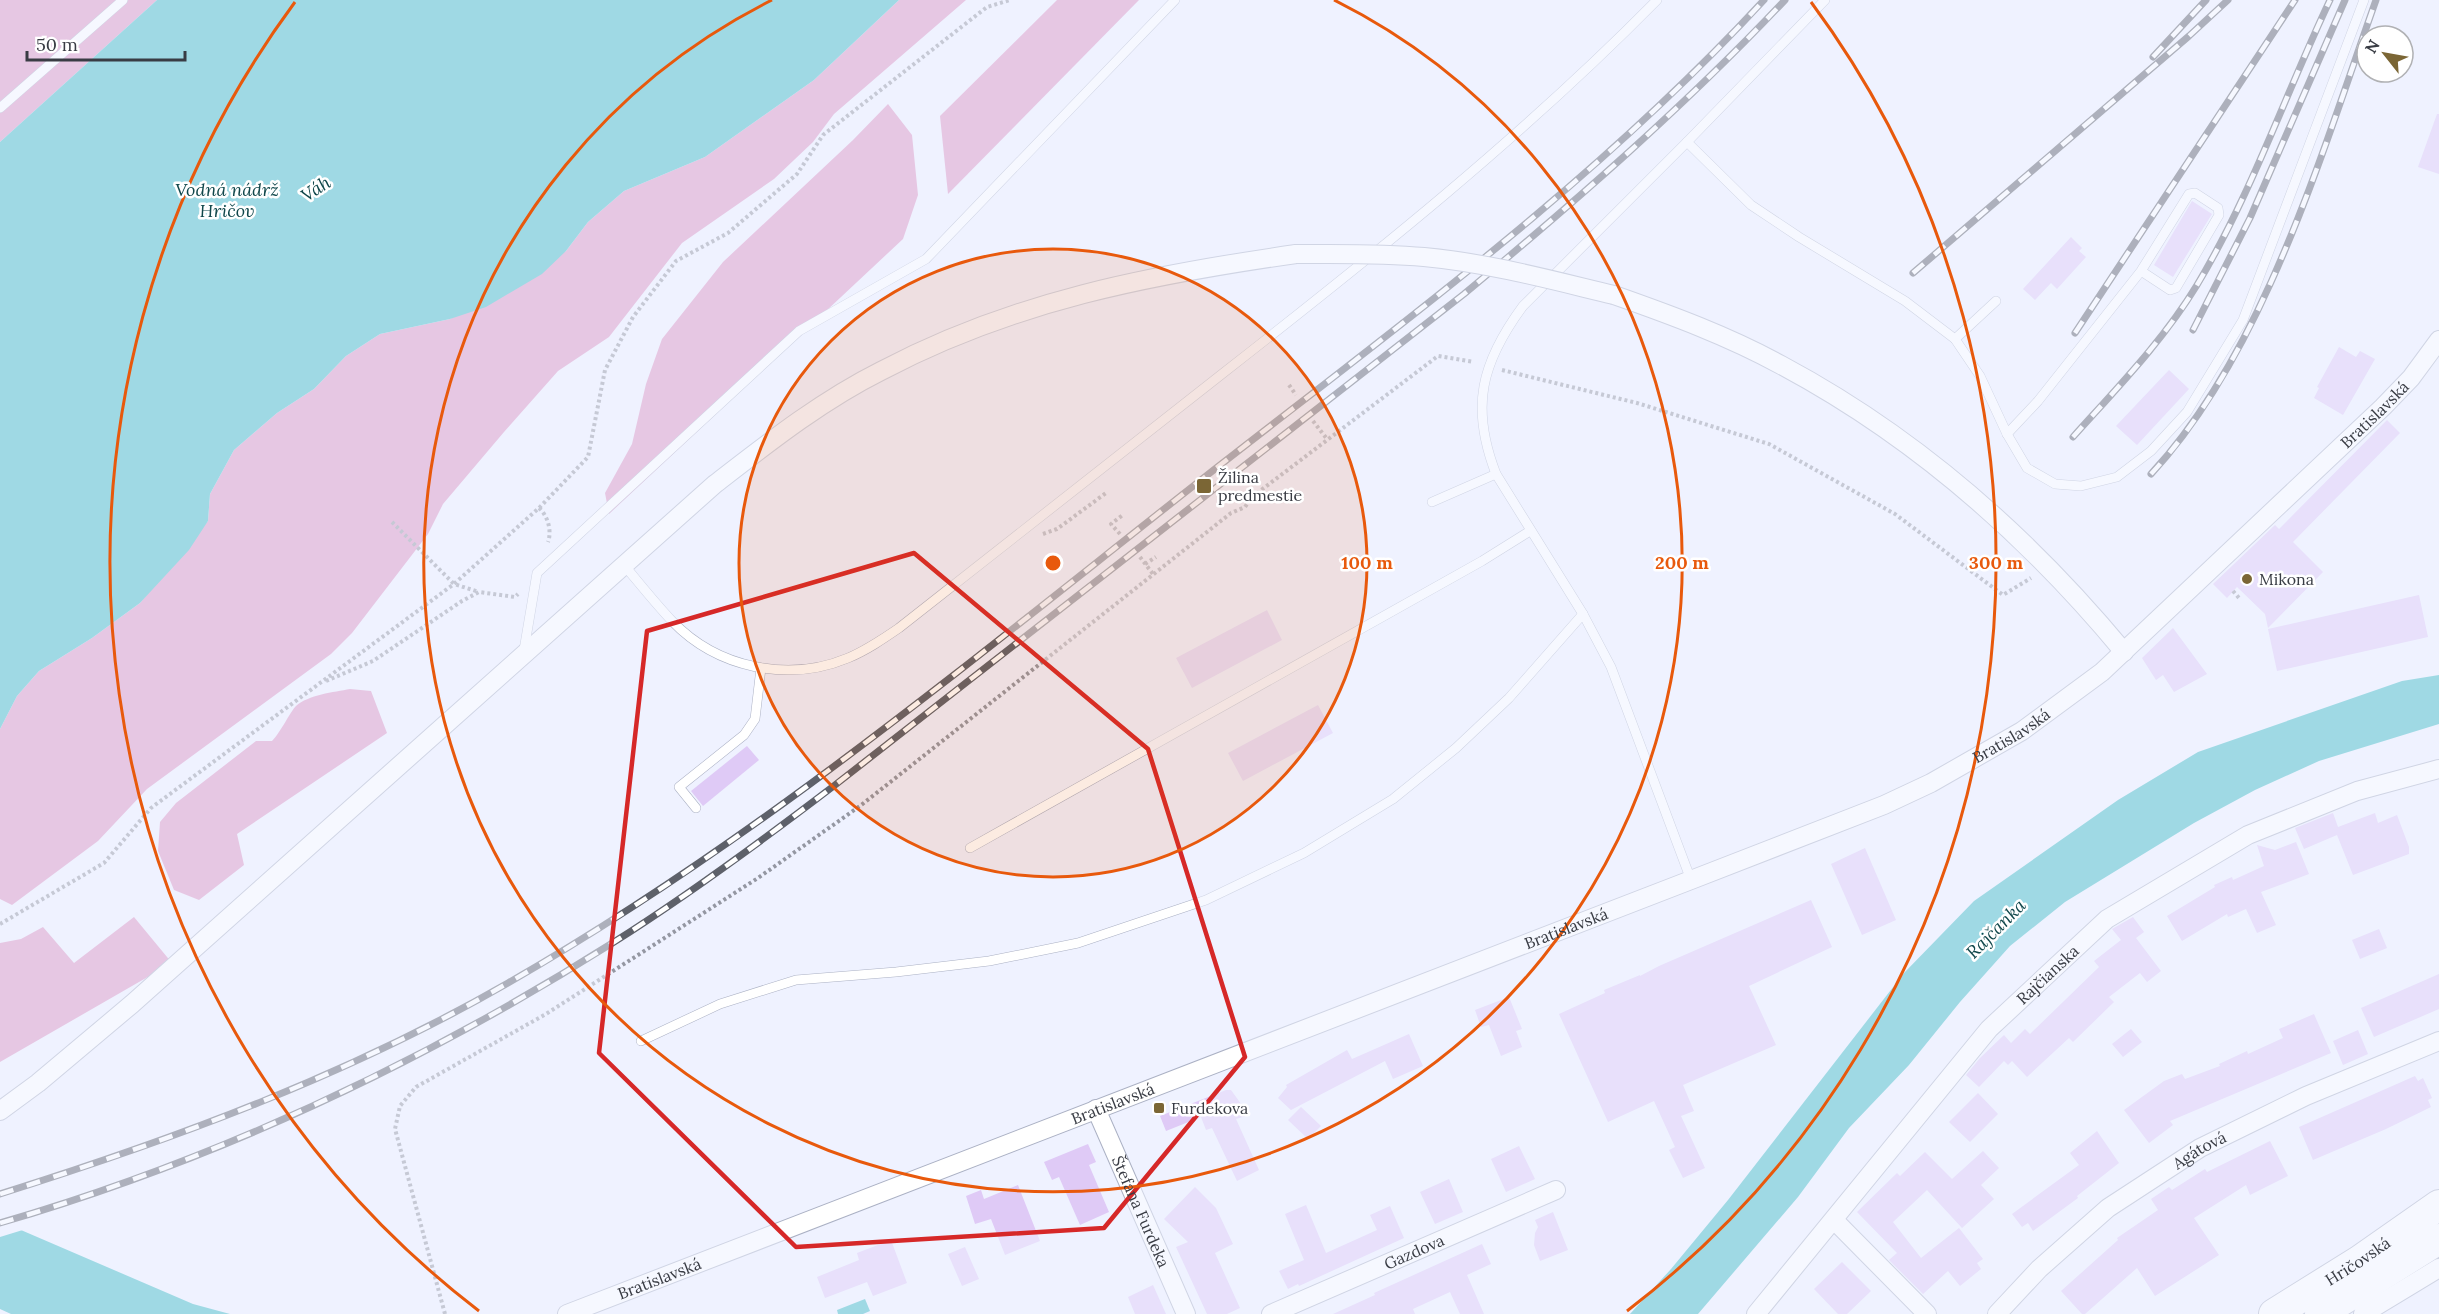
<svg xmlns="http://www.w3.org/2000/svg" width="2439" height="1314" viewBox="0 0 2439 1314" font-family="Lora,serif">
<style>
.forest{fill:#dc93c2}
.water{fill:#3fbbc4}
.pier{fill:#eff2ff}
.building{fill:#dfcaf6}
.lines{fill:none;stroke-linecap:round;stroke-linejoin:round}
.lane-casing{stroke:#abb1c4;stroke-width:10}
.street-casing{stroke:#abb1c4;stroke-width:20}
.primary-casing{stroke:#abb1c4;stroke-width:32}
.path{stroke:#9497a2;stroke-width:4;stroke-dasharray:3 3;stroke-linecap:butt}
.lane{stroke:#fff;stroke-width:9}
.street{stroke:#fff;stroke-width:18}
.primary{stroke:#fff;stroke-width:30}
.rail-casing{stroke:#5e616a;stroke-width:7}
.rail{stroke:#fff;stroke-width:4.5;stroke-dasharray:14;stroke-linecap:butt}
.street-bridge-casing{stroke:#abb1c4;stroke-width:20;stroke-linecap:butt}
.street-bridge{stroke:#fff;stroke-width:18}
.marked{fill:none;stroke:#d62828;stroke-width:4.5;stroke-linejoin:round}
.ring{fill:none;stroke:#e8590c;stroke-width:3}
.poi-dot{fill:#7b6635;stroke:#fff;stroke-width:2}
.labels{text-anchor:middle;stroke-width:5;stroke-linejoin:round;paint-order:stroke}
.street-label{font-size:16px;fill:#393c44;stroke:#fff}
.poi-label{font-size:16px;fill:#393c44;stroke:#fff;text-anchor:start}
.water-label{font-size:18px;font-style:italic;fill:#10474b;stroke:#fff}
.centre{fill:#e8590c;stroke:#fff;stroke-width:3}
.ring-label{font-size:18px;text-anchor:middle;font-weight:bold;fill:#e8590c;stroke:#fff;stroke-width:5;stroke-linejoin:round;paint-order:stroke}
</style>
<rect width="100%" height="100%" fill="#eff2ff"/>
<g class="forest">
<path d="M0,0h157l-157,142z"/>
<path d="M899,0h67l-132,114 -21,28 -39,37 -92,64 -73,94 -51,34 -54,61 -61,72 -15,30 -76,99 -21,21 -184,135 -49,52 -86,64 -12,-6v-170l17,-33 22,-25 53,-33 48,-35 68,-82 2,-27 24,-44 43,-37 37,-24 32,-33 34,-22 70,-15 116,-68 22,-29 36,-31 81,-34 109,-77z"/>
<path d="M1057,0h82l-191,194 -8,-78z"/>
<path d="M888,104l24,31 6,60 -15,44 -294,275 -4,-21 27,-49 14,-60 16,-45 61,-77 130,-122z"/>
<path d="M350,689l21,2 16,42 -150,101 7,31 -45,35 -25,-10 -16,-39 2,-29 16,-19 80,-62h16c9,-9 18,-29 24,-35 12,-11 38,-14 54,-17z"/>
<path d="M134,917l38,46 -172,99v-119l21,-4 22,-12 31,36z"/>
</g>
<g class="water">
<path d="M157,0h742l-85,80 -109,77 -81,34 -36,31 -22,29 -24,23 -56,33 -36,12 -70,15 -34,22 -32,33 -37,24 -43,37 -24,44 -2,27 -19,29 -49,53 -48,35 -53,33 -22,25 -17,33v-587z"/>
<path d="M2439,675v49l-120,37 -64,29 -61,33 -129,79 -55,44 -50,56 -51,63 -60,63 -51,69 -100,117h-68l41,-45 57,-69 176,-227 70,-72 144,-101 80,-48 204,-71z"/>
<path d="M0,1221l193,83 37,10h-219l-11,-5z"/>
<path d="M865,1299l5,12 -7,3h-25l-1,-4z"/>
</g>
<path class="pier" d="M0,1218l26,10v1l-26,8z"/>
<g class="building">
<path d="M2437,114h2v60l-21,-7z"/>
<path d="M2192,201l20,13 -39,63 -19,-12z"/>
<path d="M2071,237l11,11 -3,3 7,6 -29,32 -6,-6 -16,17 -12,-11z"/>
<path d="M2339,347l17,10 4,-6 15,8 -32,56 -29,-17 5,-10 -2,-1z"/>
<path d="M2169,370l20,19 -52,56 -21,-19z"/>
<path d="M2387,420l13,13 -107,109 30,30 -55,56 -3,-14 -28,-27 -10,11 -14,-14 62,-59 4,4z"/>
<path d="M2419,595l9,42 -151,34 -9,-42z"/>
<path d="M1267,610l15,30 -90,48 -16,-30z"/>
<path d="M2173,628l34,46 -33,18 -11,-17 -7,5 -14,-22z"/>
<path d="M1318,705l15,28 -90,48 -15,-28z"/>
<path d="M747,746l12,14 -56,46 -12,-15z"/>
<path d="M2333,813l5,14 37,-14 3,10 19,-8 12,32v7l-56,21 -16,-40 -33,14 -9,-21z"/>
<path d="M2296,842l13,32 -48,18 15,33 -19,8 -11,-24 -18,8 -1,-3 -45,27 -15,-25 48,-29 -1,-2 18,-8 1,3 31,-14 -7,-21 18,5z"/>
<path d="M1865,848l31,72 -34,15 -31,-71z"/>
<path d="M1811,900l21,47 -83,39 27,59 -93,40 11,26 -13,5 24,52 -22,10 -14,-28 6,-3 -21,-46 -46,21 -49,-108 46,-21 -1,-3 36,-15v1l19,-10z"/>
<path d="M2133,917l11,15 -8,6 25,33 -14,11 -7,-9 -31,24 5,5 -41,40 -4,-4 -42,39 -15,-16 -4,4 -4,-4 -25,26 -13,-12 14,-17 24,-23 7,8 14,-14 5,5 69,-67 -5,-6 27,-21 -9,-11z"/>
<path d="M2379,929l8,19 -27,11 -8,-19z"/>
<path d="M2439,974v35l-65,28 -13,-29z"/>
<path d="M1509,997l13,32 -6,2 6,16 -21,9 -12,-31 -8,2 -6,-17z"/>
<path d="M2314,1014l17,39 -161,68 3,4 -24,18 -25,-33 40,-29 18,-7 3,5 35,-13 -1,-2 28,-13 1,3 35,-16 -4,-9z"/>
<path d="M2131,1029l11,13 -19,15 -11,-13z"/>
<path d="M2358,1030l10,24 -25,11 -10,-24z"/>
<path d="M1409,1034l14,32 -30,13 -8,-18 -94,49 -13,-12 9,-11 -1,-2 61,-35 5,9z"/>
<path d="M2415,1076l3,5 5,-3 9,20 -4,2 3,7 -45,22 -73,31 -14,-33z"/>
<path d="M1226,1090h5l18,25 -13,4 23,51 -22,11 -25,-53 -6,2 -5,-13 -35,14 -6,-15z"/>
<path d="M1978,1093l20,21 -28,28 -21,-20z"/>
<path d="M1301,1107l20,19 -13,13 -20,-19z"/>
<path d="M2097,1131l22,32 -42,33 1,2 -45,33 -5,-8 -6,4 -10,-13 67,-49 -9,-12z"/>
<path d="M2270,1141l18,35 -38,19 -4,-10 -52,33 25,37 -64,41 -18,-28 -52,46h-3l-21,-23 57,-51 -1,-2 41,-28 -7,-11 18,-12 3,3 33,-21 2,3z"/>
<path d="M1088,1144l8,18 -7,3 20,47 -29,13 -21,-48 -7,3 -8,-18z"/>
<path d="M1519,1146l16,33 -29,13 -15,-33z"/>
<path d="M1983,1151l16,17 -18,17 13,14 -32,29 -35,-38 -34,32 28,36 38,-30 24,31 -6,4 4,6 -21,17 -12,-15 -25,23 -34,-34 8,-7 -40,-41 40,-39 3,3 25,-24 27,27z"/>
<path d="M1449,1179l14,33 -28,12 -15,-32z"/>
<path d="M1018,1185l22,56 -35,14 -14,-36 -16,5 -9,-28 15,-6 3,9z"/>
<path d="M1195,1187l21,21 17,36 -18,9 25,55 -13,6h-20l-31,-67 12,-5 -24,-23z"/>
<path d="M1306,1205l20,48 51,-23 -7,-15 20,-9 14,32 -105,48 -1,-2 -10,5 -9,-18 25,-11 -19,-46z"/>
<path d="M1553,1212l15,38 -28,11 -6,-16 1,-12 3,-6 -3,-7z"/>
<path d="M891,1240l16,43 -34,13 -6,-14 -42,16 -8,-21 42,-17 -2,-7z"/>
<path d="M1482,1244l9,20 -24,11 17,39h-24l-10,-22 -37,17 2,5h-82l42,-19 -1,-2z"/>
<path d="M965,1247l14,32 -17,7 -14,-32z"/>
<path d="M1842,1262l29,29 -24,23h-9l-24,-25z"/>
<path d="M1153,1285l13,29h-31l-7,-17z"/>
</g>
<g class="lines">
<defs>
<g id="lane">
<path d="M0,108l123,-108"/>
<path d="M1687,142l64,63 48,32 106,64 50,38 25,37 27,58 20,34 28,16 26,2 36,-9 34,-26 36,-39 56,-92 121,-320"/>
<path d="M1955,339l41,-38"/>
<path d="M2007,434l31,-33 103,-130 48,-77 6,-1 23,15 1,7 -43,73 -6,2 -29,-19"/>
<path d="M1432,502l64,-28"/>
<path d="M624,565c16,19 31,38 48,56 45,47 116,62 176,37 19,-8 35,-19 51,-30 108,-85 216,-170 323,-254 151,-118 300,-237 435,-374"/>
<path d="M524,650l13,-77 262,-242 127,-72 249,-259"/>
<path d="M696,808l-17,-21 65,-52 11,-16 6,-51"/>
<path d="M970,848l512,-287 48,-30"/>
<path d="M1691,880l-80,-213 -28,-53 -87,-140c-26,-67 -15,-111 27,-168l164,-164 138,-142"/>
<path d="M641,1041l79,-37 76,-24 100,-8 93,-11 89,-18 128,-43 98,-47 89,-54 63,-51 53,-50 74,-84"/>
</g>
<g id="street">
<path d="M1614,295c57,20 114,41 167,70 133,71 247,171 343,287"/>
<path id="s1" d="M1096,1109l90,205"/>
<path d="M0,1111l38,-28 94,-79 583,-520c53,-41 106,-83 166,-113 133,-70 268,-96 415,-117"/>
<path d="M1834,1220l93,94"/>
<path id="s2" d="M567,1314l1124,-434 193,-75 47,-22 91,-52 80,-59 281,-265 28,-29 28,-38"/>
<path id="s3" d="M1271,1314l285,-124"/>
<path id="s4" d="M1756,1314l233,-285 118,-110 141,-84 109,-44 82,-22"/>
<path id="s5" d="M1997,1314l42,-45 69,-61 92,-60 106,-52 133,-55"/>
<path d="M2363,1314l76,-46"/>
</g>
<g id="primary">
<path id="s6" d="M2274,1314l85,-53 80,-56"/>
<path d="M2320,1314l119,-75"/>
</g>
</defs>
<use href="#lane" class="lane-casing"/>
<use href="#street" class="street-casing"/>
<use href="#primary" class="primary-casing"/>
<g class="path">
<path d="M1502,370l135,33 132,41 126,70 108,81 28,-17"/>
<path d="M1289,385l7,10"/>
<path d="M1313,421l14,18"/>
<path d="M539,508c9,8 13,23 9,34"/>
<path d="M392,522l62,62 25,8"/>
<path d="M1043,534l14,-5 49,-36"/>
<path d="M1120,534l-9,-10 13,-10"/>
<path d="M1140,557l13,17"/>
<path d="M1145,564l11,-7"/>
<path d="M2233,591l6,7"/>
<path d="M326,681l47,-20 89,-60 17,-9 36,5 3,-3"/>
<path d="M0,924l104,-61 47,-55 303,-224 85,-76 49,-51 17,-87 28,-53 43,-56 52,-28 69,-59 26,-39 164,-128 23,-7"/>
<path d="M445,1314l-50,-185 5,-23 16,-19 130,-73 212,-136 102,-72 371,-293 14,-6 7,-10 186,-141 36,6"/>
</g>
<use href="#lane" class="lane"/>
<use href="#street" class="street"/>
<use href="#primary" class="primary"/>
<defs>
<g id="rail">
<path d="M2153,57l53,-57"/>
<path d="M1913,273l276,-237 39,-36"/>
<path d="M2193,330l57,-112 95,-218"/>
<path d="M2075,333l220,-333"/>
<path d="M2073,437c44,-49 90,-96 124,-152 54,-90 88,-190 133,-285"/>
<path d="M2151,474c113,-122 170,-319 225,-474"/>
<path d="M0,1194c175,-55 348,-119 508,-211 250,-143 471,-329 698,-507 192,-150 392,-296 558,-476"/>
<path d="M0,1223c216,-63 424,-161 614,-281 76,-48 149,-102 221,-157l629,-491c112,-93 221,-188 321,-294"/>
</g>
</defs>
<use href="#rail" class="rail-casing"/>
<use href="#rail" class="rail"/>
<defs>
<path id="street-bridge" d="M1296,254c43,0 85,-1 128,3 65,6 127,23 190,38"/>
</defs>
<use href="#street-bridge" class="street-bridge-casing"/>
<use href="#street-bridge" class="street-bridge"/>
</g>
<path d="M0 0H2439V1314H0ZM914,553l234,196 97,308 -141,171 -308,19 -197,-194 48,-422z" fill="#eff2ff" fill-opacity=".55" fill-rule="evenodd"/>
<path class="marked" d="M914,553l234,196 97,308 -141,171 -308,19 -197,-194 48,-422z"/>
<circle cx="1053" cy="563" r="314" fill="#e8590c" fill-opacity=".12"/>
<g class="ring">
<circle cx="1053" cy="563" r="314"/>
<path d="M1334 0A629 629 0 1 1 772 0"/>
<path d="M479 1311A943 943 0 0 1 295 2M1811 2A943 943 0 0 1 1627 1311"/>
</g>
<g class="poi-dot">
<rect x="1196" y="478" width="16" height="16" rx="3"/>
<circle cx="2247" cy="579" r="6"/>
<rect x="1153" y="1102" width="12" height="12" rx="3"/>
</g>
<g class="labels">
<g class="street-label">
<text dy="6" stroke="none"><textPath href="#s2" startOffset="2043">Bratislavská</textPath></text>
<text dy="6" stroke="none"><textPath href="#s2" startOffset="1557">Bratislavská</textPath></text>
<text dy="6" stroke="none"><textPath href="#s2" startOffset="1071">Bratislavská</textPath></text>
<text dy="6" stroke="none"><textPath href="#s4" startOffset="448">Rajčianska</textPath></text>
<text dy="6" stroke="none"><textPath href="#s2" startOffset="585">Bratislavská</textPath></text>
<text dy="6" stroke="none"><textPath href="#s5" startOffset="262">Agátová</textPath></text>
<text dy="6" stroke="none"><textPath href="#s1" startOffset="112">Štefana Furdeka</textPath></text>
<text dy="6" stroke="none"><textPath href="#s3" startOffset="156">Gazdova</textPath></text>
<text dy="6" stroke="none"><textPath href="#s6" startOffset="99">Hričovská</textPath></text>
<text dy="6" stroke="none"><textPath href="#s2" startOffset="99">Bratislavská</textPath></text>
</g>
<g class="poi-label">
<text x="1218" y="483">Žilina<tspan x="1218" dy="18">predmestie</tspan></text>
<text x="2259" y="585">Mikona</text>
<text x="1171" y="1114">Furdekova</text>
</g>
<g class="water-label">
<text transform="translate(316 189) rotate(-33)" y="6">Váh</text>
<text x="227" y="196">Vodná nádrž<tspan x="227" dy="21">Hričov</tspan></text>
<text transform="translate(1996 929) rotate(-45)" y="6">Rajčanka</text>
</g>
</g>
<circle cx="1053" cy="563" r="9" class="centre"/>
<g class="ring-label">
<text x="1367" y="569">100 m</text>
<text x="1682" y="569">200 m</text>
<text x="1996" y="569">300 m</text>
</g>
<g transform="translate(2385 54) rotate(301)"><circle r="28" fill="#ffffff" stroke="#b0b1b4" stroke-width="1.5"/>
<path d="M0-4.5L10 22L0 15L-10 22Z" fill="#7b6635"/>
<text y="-9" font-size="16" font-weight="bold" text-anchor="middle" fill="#393c44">N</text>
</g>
<path d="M27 51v9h158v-9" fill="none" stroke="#393c44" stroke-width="3"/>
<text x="36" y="51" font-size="18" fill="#393c44" stroke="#ffffff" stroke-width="4.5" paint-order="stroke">50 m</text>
</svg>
